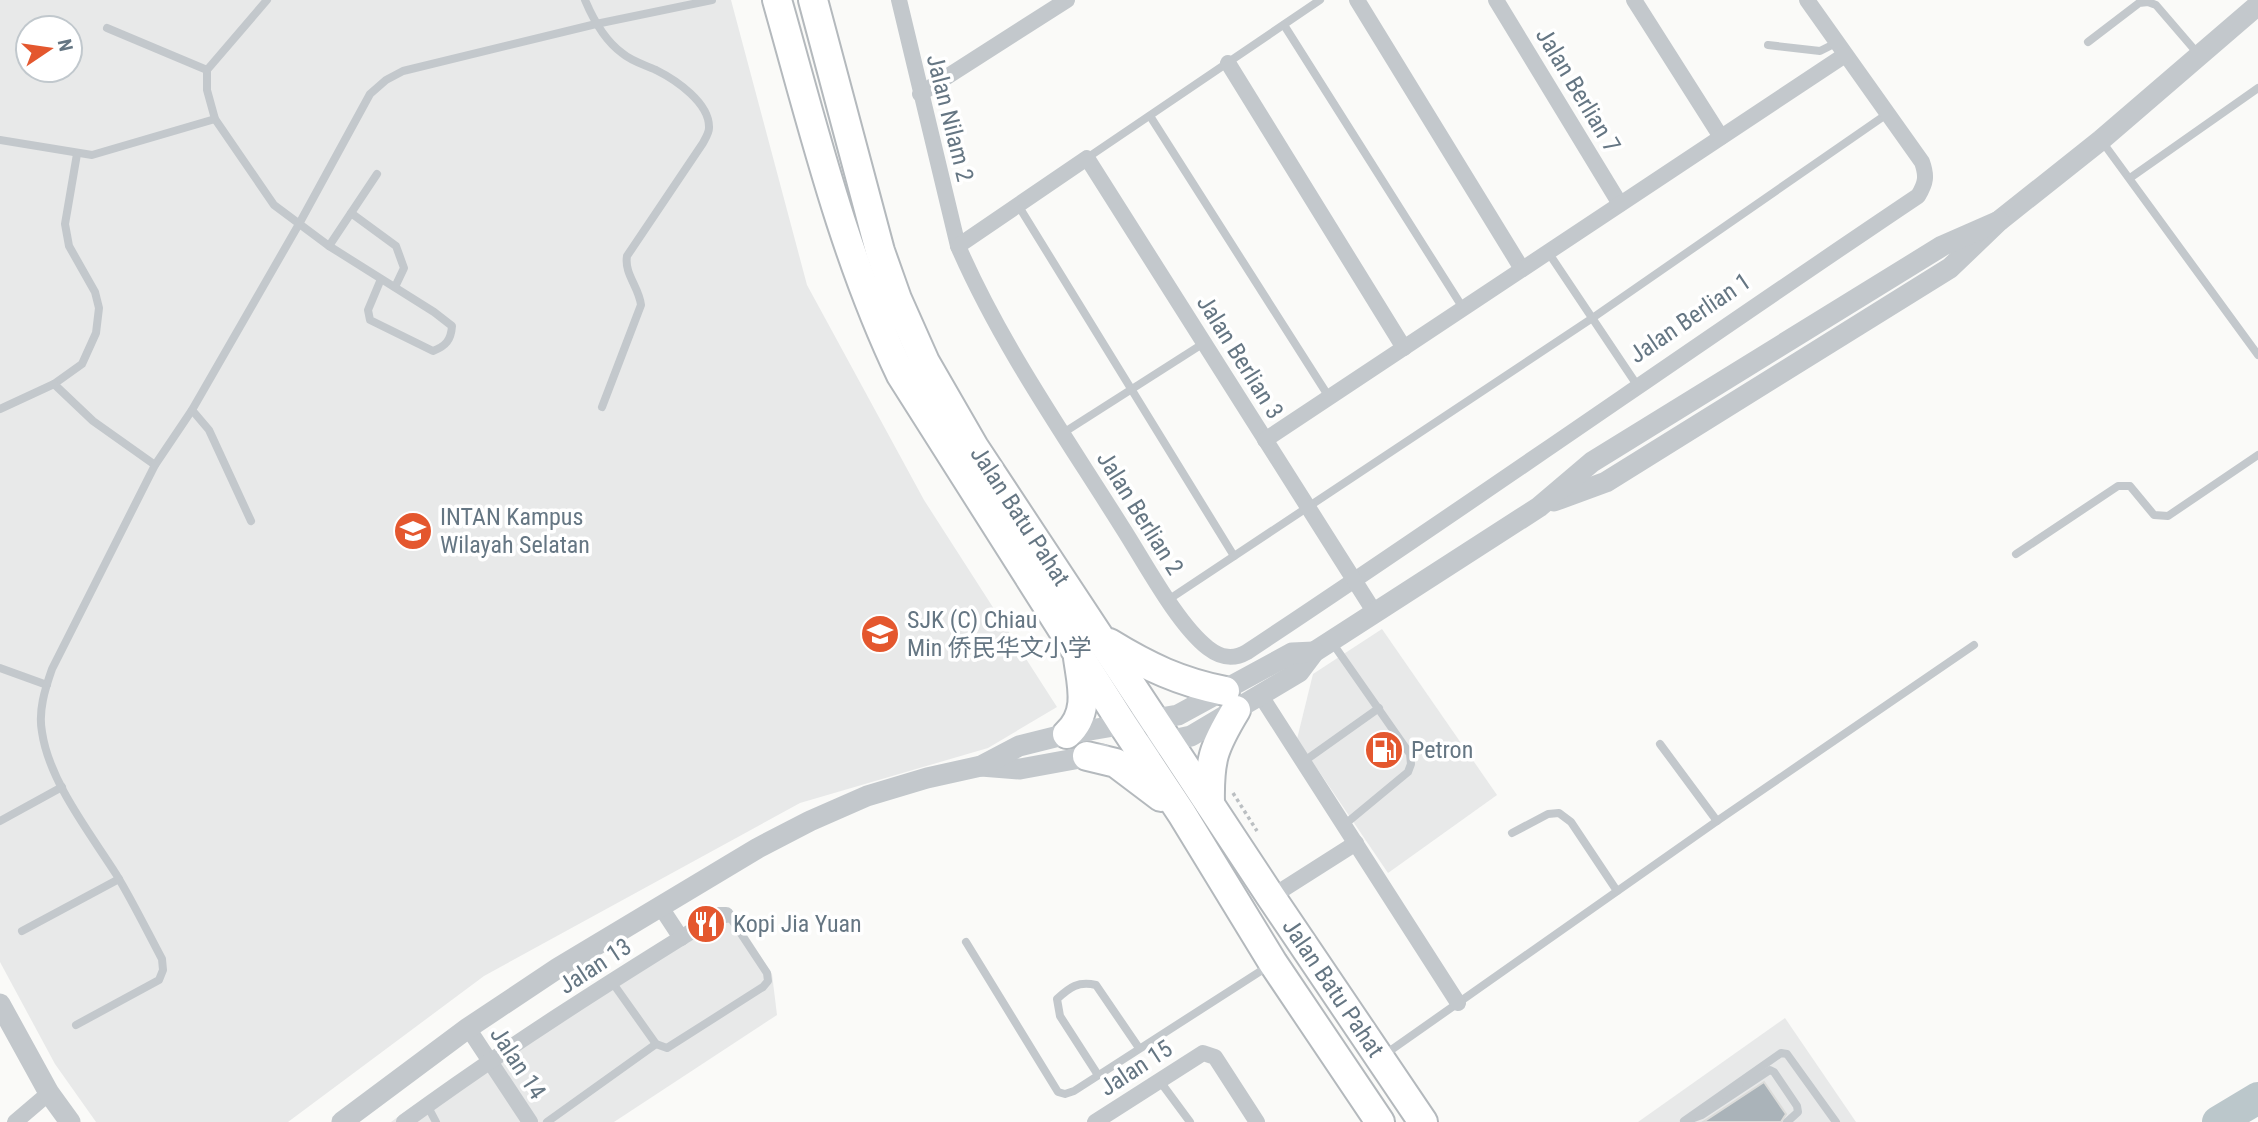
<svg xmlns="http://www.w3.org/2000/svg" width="2258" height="1122" viewBox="0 0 2258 1122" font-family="'Roboto Condensed','Noto Sans SC',sans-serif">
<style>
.built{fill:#e8e9e9;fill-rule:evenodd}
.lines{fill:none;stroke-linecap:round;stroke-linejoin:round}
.river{stroke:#bbc7cb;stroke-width:32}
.building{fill:#aab3b9;stroke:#dcdcda;stroke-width:2}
.trunk-casing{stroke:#b4b9bd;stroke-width:32}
.path{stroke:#bbbfc2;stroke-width:3.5;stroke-dasharray:3.5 3.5;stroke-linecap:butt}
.service{stroke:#c3c8cc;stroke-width:8}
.minor{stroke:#c3c8cc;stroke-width:16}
.tertiary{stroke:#c3c8cc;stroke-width:21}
.trunk{stroke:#fff;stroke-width:28}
.labels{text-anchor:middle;stroke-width:7;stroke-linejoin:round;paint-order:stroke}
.street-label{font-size:24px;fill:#657683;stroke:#fff}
.poi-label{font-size:24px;fill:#657683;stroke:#fff;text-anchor:start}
</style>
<rect width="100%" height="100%" fill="#fafaf8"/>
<g class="built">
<path d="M0,0h731l76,285 117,215 133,207 -69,41 -188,55 -316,173 -196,146h-192l-41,-58 -55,-102zM28,28h42v42h-42z"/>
<path d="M1382,629l115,166 -109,78 -91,-134 16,-65z"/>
<path d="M731,910l41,64 5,41 -163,107h-223l19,-14z"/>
<path d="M1785,1018l71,104h-218z"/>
</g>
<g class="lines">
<path class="river" d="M2218,1122l40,-24"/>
</g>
<path class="building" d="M1764,1082l22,32 -5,8h-78z"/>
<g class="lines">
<defs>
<g id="trunk">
<path d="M777,0c36,127 67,256 124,375l222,350 59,89 91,149 107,159"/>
<path d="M813,0l67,251 17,48 28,63 49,85 297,450 152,225"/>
<path d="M1109,643c39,24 71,39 116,48"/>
<path d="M1067,734c23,-21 15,-48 11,-76"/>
<path d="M1087,756l29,7 45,34"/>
<path d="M1210,804c-1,-44 3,-56 26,-94"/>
</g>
</defs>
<use href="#trunk" class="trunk-casing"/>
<path class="path" d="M1233,793l24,38"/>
<g class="service">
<path d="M267,0l-60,70v20l8,29 59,86 55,41 105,66 18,14c-1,14 -6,20 -19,25l-63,-31 -2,-10 13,-31"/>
<path d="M585,0c8,19 19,40 37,53 9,8 23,12 34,17 20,10 54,33 53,58 0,5 -4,11 -6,15l-76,113c-3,18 12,31 14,49l-39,102"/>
<path d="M1284,25l179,283"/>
<path d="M107,28l100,42"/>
<path d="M2088,42l51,-39 9,-1 8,3 43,50"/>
<path d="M1768,45l52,6 16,-8"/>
<path d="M1150,116l179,281"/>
<path d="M0,140l92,15 123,-36"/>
<path d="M2101,140l157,215"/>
<path d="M1087,158l233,-158"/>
<path d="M2130,178l128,-90"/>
<path d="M1018,205l216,351"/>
<path d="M351,213l45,33 8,22 -9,19"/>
<path d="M329,246l48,-72"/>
<path d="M1548,252l89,133"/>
<path d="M54,384l28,-20 14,-31 3,-25 -4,-16 -26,-46 -4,-22 12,-70"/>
<path d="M0,409l54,-25 39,37 62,44"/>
<path d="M192,410l17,20 42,91"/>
<path d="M1063,433l141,-90"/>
<path d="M2016,554l102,-68h12l24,29 14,1 90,-61"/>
<path d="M1168,600l423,-281 296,-205"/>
<path d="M1331,641l79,113 1,10 -3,8 -64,53"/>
<path d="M0,668l47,17"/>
<path d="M1660,744l57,77"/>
<path d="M1303,762l76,-54"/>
<path d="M0,821l62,-34"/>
<path d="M1512,833l36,-19 11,-1 12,9 46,69"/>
<path d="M22,931l97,-52"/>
<path d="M966,942l92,150 7,2 9,-3 196,-126"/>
<path d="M612,982l44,62 11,4 96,-61 5,-6 -1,-8 -35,-53 -6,-5"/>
<path d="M76,1025l83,-45 4,-10 -1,-11c-15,-28 -29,-57 -46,-85 -26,-41 -67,-93 -74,-142 -4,-21 3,-43 10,-63l103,-204 37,-55 107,-186 71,-130 16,-14 17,-9 193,-47 116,-24"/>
<path d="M1384,1055l333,-234 257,-176"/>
<path d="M1098,1075l-38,-59 -3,-17c13,-12 21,-18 39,-14l43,63"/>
<path d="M1159,1080l31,42"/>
<path d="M427,1105l9,17"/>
<path d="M1691,1119l11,-4 68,-45 4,2 23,34 1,6 -11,10"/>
<path d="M1684,1121l97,-68 6,1 49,68"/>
<path d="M547,1122l109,-78"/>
</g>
<g class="minor">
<path d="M899,0l59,246c43,99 107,190 164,281 22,34 55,97 86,121 13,10 25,12 39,4 225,-149 446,-305 671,-456 8,-13 9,-20 4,-34l-115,-162"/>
<path d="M1357,0l165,269"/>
<path d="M1496,0l124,204"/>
<path d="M1634,0l87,137"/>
<path d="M1228,63l176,285"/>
<path d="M920,94l147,-94"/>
<path d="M958,246l129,-88 288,455"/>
<path d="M1265,440l580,-385"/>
<path d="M1261,696l197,307"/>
<path d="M1271,897l85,-54"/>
<path d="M660,906l21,32"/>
<path d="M468,1028l62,94"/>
<path d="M15,1122l34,-29"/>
<path d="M404,1122c101,-74 207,-141 314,-207h8"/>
<path d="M1095,1122l108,-69 12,4 42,65"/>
</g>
<g class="tertiary">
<path d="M1554,501l52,-19 344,-214 49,-47 102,-81 157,-135"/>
<path d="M1154,744l37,-8 108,-64 15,-20 225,-145 53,-45 350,-216 57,-25"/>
<path d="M981,766l39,3 82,-15"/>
<path d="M0,1004l49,89 21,29"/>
<path d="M342,1122l126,-94 90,-60 200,-120 52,-27 57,-25 60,-18 54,-12 38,-20 48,-12 111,-19 114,-62 22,-1"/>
</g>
<use href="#trunk" class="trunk"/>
</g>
<defs>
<symbol id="university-disc" viewBox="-11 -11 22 22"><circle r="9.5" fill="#e4572e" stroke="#fff"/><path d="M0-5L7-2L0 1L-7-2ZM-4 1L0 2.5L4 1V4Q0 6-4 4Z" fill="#fff"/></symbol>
<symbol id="school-disc" viewBox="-11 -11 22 22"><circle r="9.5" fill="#e4572e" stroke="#fff"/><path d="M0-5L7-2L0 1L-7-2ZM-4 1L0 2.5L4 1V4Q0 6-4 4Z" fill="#fff"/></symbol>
<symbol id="fuel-disc" viewBox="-11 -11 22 22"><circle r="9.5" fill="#e4572e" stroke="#fff"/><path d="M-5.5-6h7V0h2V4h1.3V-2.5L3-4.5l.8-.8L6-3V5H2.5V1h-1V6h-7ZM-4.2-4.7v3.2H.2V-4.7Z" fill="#fff"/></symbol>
<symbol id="restaurant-disc" viewBox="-11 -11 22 22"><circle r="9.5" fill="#e4572e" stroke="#fff"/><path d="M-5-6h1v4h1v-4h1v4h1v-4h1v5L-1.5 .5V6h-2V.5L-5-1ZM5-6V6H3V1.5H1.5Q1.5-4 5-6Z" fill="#fff"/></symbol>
</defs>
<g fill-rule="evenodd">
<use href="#university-disc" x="391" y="509" width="44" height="44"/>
<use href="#school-disc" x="858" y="612" width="44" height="44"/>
<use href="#fuel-disc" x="1362" y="728" width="44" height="44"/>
<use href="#restaurant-disc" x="684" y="902" width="44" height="44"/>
</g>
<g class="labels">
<g class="street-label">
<text transform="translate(1578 90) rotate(59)" y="8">Jalan Berlian 7</text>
<text transform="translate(950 118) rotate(76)" y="8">Jalan Nilam 2</text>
<text transform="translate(1690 318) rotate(-34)" y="8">Jalan Berlian 1</text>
<text transform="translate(1240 357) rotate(58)" y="8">Jalan Berlian 3</text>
<text transform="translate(1140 513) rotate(58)" y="8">Jalan Berlian 2</text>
<text transform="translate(1020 516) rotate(57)" y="8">Jalan Batu Pahat</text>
<text transform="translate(595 966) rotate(-33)" y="8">Jalan 13</text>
<text transform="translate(1333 988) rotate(56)" y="8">Jalan Batu Pahat</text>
<text transform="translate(518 1063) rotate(57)" y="8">Jalan 14</text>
<text transform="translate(1136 1068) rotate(-33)" y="8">Jalan 15</text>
</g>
<g class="poi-label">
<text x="440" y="525">INTAN Kampus<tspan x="440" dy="28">Wilayah Selatan</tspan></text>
<text x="907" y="628">SJK (C) Chiau<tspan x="907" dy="28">Min 侨民华文小学</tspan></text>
<text x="1411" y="758">Petron</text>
<text x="733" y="932">Kopi Jia Yuan</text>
</g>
</g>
<g transform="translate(49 49) rotate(77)"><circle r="33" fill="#ffffff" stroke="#c1c8cd" stroke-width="2"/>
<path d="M0-5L12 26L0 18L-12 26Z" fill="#e4572e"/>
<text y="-10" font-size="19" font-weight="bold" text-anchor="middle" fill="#657683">N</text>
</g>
</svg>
